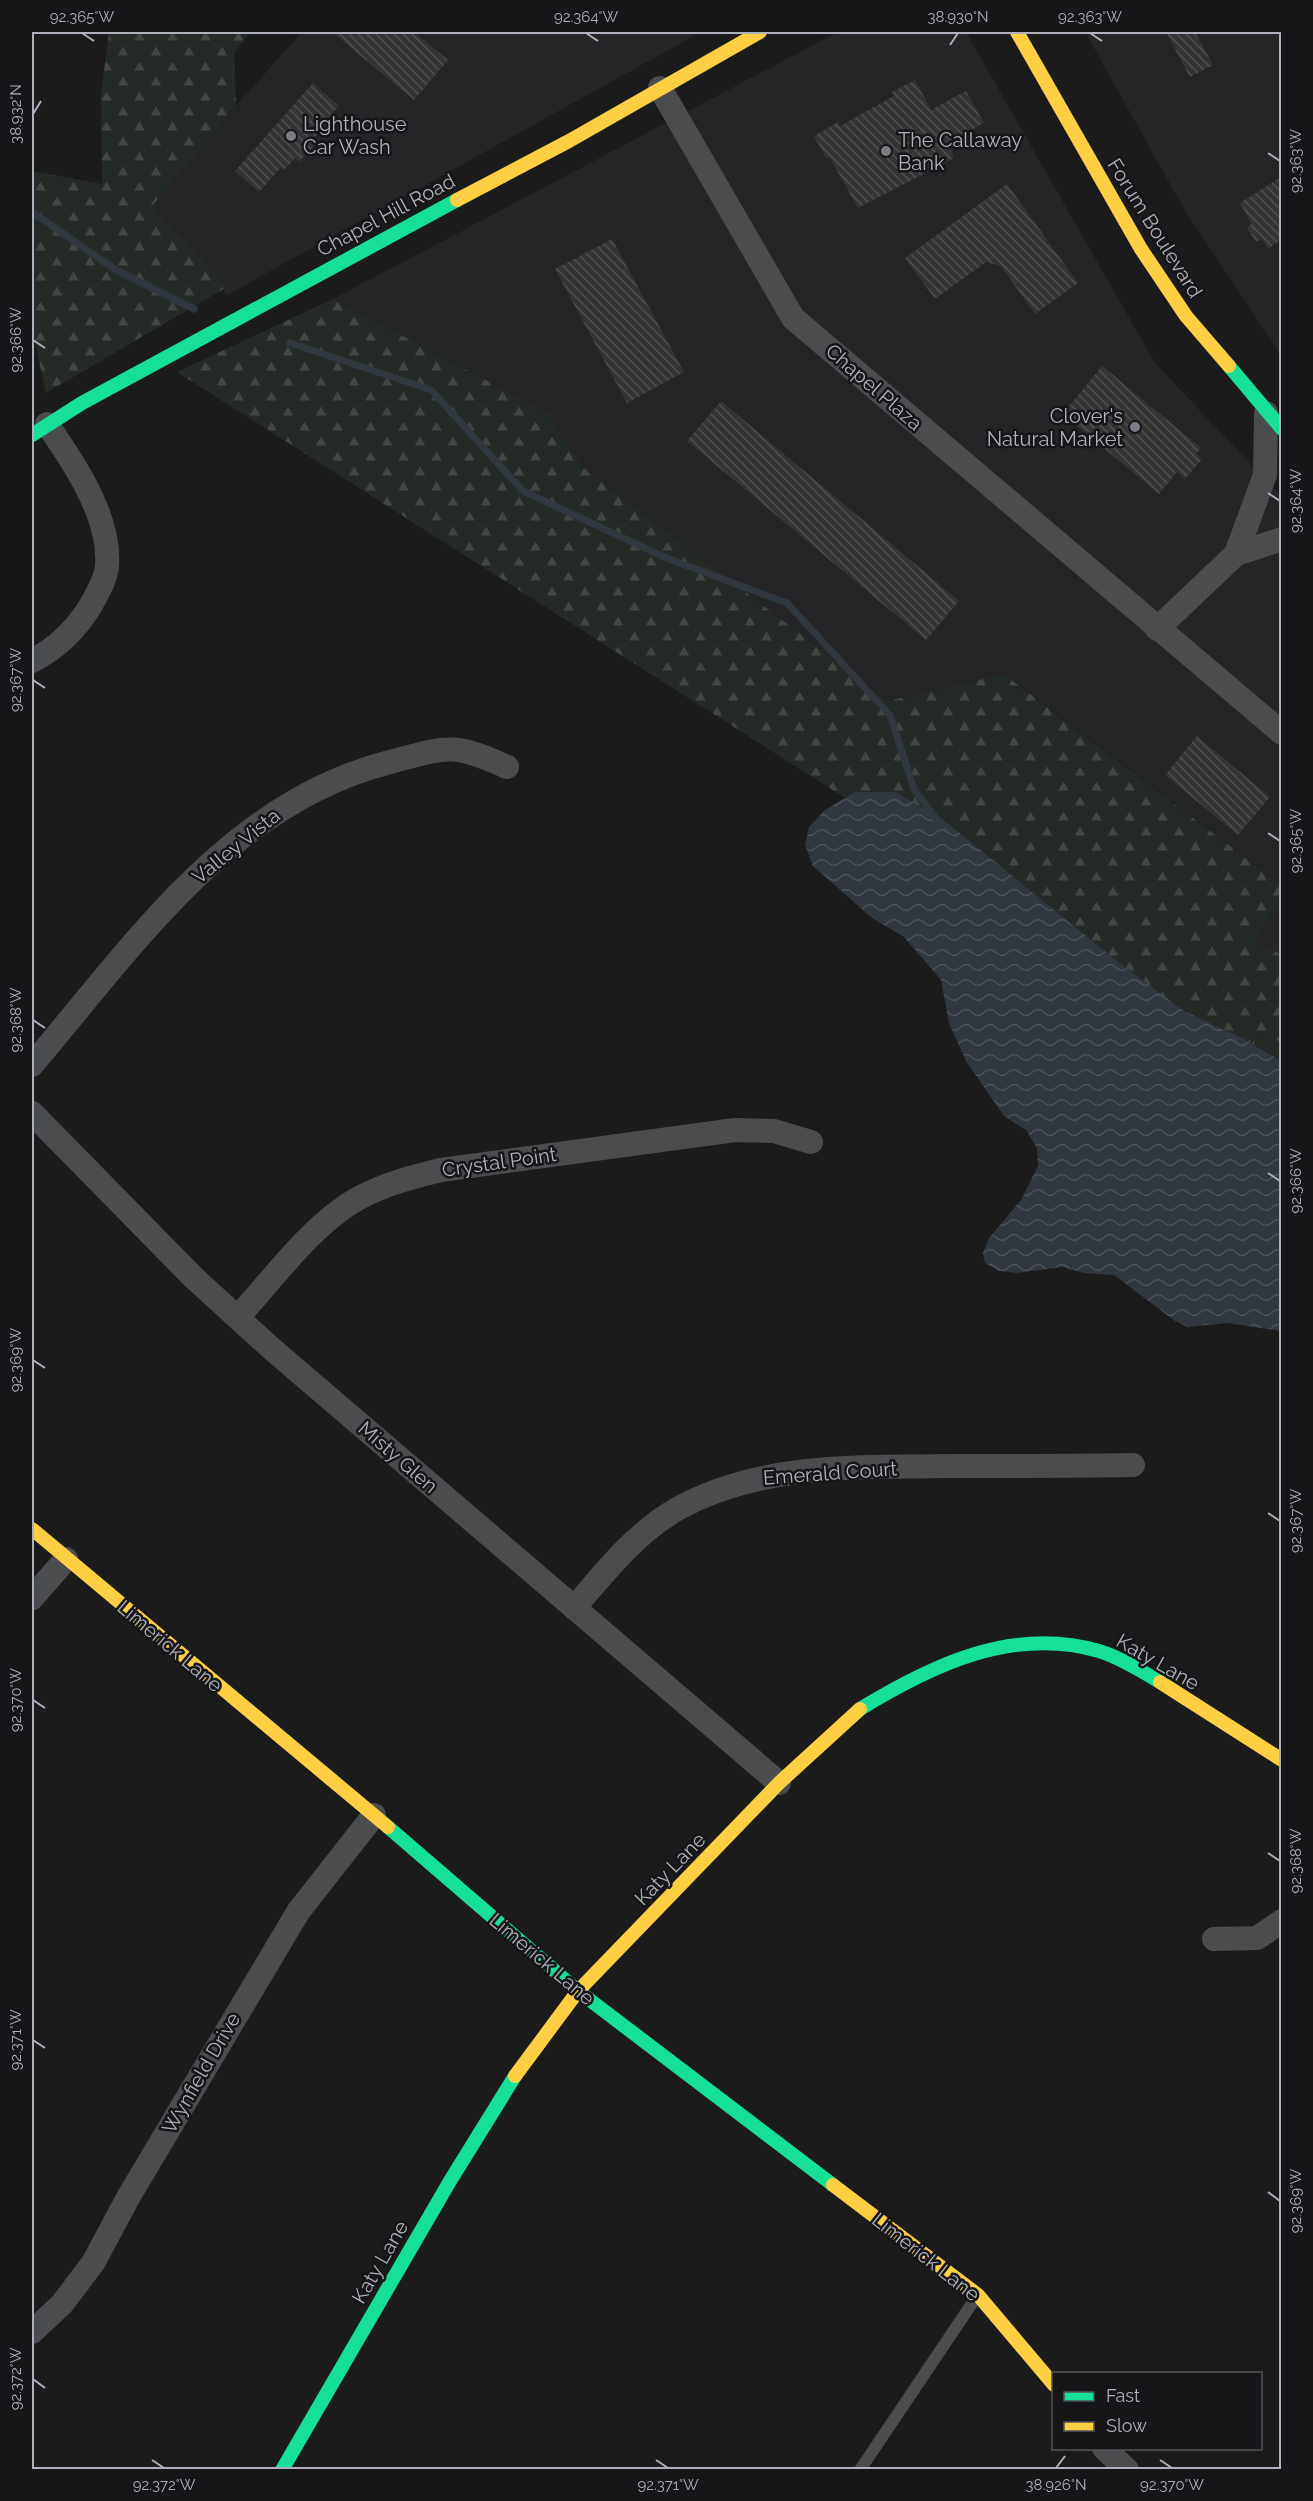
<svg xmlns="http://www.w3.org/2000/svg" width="1313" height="2501" viewBox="0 0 1313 2501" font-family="Raleway,sans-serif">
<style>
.built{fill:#252527}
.grass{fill:url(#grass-tufts)}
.forest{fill:url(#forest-firs)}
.water{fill:url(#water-waves)}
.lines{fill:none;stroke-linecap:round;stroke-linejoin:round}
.stream{stroke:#31373e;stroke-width:7}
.building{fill:url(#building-back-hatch)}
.lane{stroke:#4b4c4e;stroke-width:12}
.street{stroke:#4b4c4e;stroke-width:24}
.fast{stroke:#16e098;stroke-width:14}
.slow{stroke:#ffcf43;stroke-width:14}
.ticks{fill:none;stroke:#aeb1bb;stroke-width:2}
.poi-dot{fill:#7b7c83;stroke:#161517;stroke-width:2}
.labels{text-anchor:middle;stroke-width:5;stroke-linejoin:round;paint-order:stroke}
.poi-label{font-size:20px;fill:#aeb1bb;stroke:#161517;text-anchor:start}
.street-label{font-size:20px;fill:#aeb1bb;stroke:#161517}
.neatline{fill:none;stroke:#aeb1bb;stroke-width:2}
.ticks-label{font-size:15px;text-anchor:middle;fill:#aeb1bb}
</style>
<defs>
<pattern id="grass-tufts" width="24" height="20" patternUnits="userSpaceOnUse" patternTransform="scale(1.5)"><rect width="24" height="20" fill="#242a25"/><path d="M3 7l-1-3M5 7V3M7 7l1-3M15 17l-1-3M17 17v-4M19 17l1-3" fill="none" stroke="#414643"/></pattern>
<pattern id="forest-firs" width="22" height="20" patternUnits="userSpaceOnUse" patternTransform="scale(1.5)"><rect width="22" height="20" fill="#242a25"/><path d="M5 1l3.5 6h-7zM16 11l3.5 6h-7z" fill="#414643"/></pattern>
<pattern id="water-waves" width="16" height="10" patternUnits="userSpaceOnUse" patternTransform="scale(1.5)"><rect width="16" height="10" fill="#31373e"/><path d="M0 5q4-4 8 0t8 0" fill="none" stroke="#4c5258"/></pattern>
<pattern id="building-back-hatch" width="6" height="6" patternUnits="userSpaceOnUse" patternTransform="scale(1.5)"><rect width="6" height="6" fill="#343435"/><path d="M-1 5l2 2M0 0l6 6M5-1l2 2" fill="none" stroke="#4f4f50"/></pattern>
</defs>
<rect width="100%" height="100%" fill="#1b1b1b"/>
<g class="built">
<path d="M302,32h399l-474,263 -82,-87z"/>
<path d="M838,32h128l189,331 126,133v389l-276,-211 -117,27 -303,-232 -39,-57 -213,-113z"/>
<path d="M1085,32h196v323l-97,-146z"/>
<path d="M1281,898v56l-26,-13z"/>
</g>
<path class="grass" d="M1242,1038l39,3v20z"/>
<g class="forest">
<path d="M109,32h142l-17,20 2,54 -84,100 75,81 -181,106 -14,-64v-158l70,13 -1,-90z"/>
<path d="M333,299l213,113 39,57 303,232 116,-27 277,211v13l-26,43 26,13v87l-39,-3 -58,-27 -72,-54 -167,-136 -90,-29 -10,6 -668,-426z"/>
</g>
<path class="water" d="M855,792h40l50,29 167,136 72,54 58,27 39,23v270l-54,-8 -39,4 -13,-6 -61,-46 -30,-2 -22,-6 -45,6 -18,-2 -14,-8 -2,-10 6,-15 32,-38 17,-34 -1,-18 -11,-18 -22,-14 -38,-55 -17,-38 -8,-43 -37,-43 -32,-19 -59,-52 -8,-21 4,-18 16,-17z"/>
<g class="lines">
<g class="stream">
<path d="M32,212l84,58 78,39"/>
<path d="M290,343l141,47 92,101 141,66 123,46 103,112 24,74 23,31"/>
</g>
</g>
<g class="building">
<path d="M332,32h82l34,28 -34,40z"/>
<path d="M1166,32h29l18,33 -23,12z"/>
<path d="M915,80l16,30 35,-19 18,32 -36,21 6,14 -96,50 -28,-50h-4l-12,-22 24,-14 2,4 54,-30 -2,-4z"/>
<path d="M313,83l26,23 -20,22 2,2 -11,12 4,4 -15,16 -4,-4 -11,12 -3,-3 -22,25 -24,-21z"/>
<path d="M1281,177v63l-13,9 -6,-10 -6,3 -9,-15 5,-3 -12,-21z"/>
<path d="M1007,184l71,99 -43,31 -34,-48 -15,-4 -51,37 -30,-41z"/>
<path d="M612,239l72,133 -57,31 -72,-134z"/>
<path d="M1102,366l99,82 -5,6 6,5 -17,20 -8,-7 -18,22 -96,-80z"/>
<path d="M721,401l238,200 -33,39 -239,-199z"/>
<path d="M1197,736l73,61 -32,38 -73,-60z"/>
</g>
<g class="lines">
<path class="lane" d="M860,2470l117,-174"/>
<g class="street">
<path d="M660,88l133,230 489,415"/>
<path d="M1236,554l29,-79 1,-62"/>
<path d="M1157,629l79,-75 46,-15"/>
<path d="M32,661c25,-13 44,-31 59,-56 6,-11 15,-26 16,-39 4,-49 -33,-103 -60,-142"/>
<path d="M32,1065c101,-119 198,-263 358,-303 56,-15 63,-20 117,5"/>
<path d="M32,1113l162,165 78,71 507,434"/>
<path d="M238,1317c35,-38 75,-94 121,-119 26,-14 53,-21 82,-28l294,-40 39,1 37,11"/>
<path d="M32,1598l34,-39"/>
<path d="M574,1608c32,-37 62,-76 105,-100 82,-45 181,-41 272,-42 61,0 121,0 182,-1"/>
<path d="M1214,1939l43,-1 25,-17"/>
<path d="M32,2332l30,-28 31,-41 36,-67 169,-284 76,-97"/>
<path d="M1104,2448l23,22"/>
</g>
<g class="fast">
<path d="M1229,366l53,63"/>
<path d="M32,435l50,-32 375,-203"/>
<path d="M860,1709c72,-44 153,-83 239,-58 20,6 43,20 61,31"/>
<path d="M388,1827l190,164 255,194"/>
<path d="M282,2470l168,-289 65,-105"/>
</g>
<g class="slow">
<path d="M1017,32l124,217 45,67 43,50"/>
<path d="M457,200l112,-59 191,-109"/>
<path d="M32,1529l356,298"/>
<path d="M1160,1682l122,78"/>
<path d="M515,2076l63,-85 201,-208 81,-74"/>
<path d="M833,2185l145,110 76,90"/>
</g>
</g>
<path class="ticks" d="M82,33l12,8M586,33l12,8M1090,33l12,8M950,45l8,-12M33,114l8,-13M1268,153l12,8M33,340l12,8M1268,493l12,8M33,680l12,8M1268,833l12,8M33,1020l12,8M1268,1173l12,8M33,1360l12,8M1268,1513l12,8M33,1700l12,8M1268,1853l12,8M33,2040l12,8M1268,2192l12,9M33,2379l12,9M152,2460l12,8M656,2460l12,8M1160,2460l12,8M1056,2468l9,-12"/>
<g class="poi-dot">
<circle cx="291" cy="136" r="6"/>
<circle cx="886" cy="151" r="6"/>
<circle cx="1135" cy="427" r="6"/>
</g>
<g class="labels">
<g class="poi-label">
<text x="303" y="131">Lighthouse<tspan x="303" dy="23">Car Wash</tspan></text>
<text x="898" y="147">The Callaway<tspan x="898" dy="23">Bank</tspan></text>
<text x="1123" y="423" text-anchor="end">Clover's<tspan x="1123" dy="23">Natural Market</tspan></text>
</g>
<g class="street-label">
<text transform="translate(386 215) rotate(-28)" y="7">Chapel Hill Road</text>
<text transform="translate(1155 228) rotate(58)" y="7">Forum Boulevard</text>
<text transform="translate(874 387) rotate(41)" y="7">Chapel Plaza</text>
<text transform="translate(236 846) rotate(-39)" y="7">Valley Vista</text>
<text transform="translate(499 1162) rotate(-8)" y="7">Crystal Point</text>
<text transform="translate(398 1457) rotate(41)" y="7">Misty Glen</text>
<text transform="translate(830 1473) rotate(-4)" y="7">Emerald Court</text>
<text transform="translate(170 1646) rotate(40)" y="7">Limerick Lane</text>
<text transform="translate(1158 1662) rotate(30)" y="7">Katy Lane</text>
<text transform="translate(670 1869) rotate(-46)" y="7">Katy Lane</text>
<text transform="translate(542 1959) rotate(40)" y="7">Limerick Lane</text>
<text transform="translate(201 2073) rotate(-60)" y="7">Wynfield Drive</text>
<text transform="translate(926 2257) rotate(38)" y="7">Limerick Lane</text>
<text transform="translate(380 2262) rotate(-60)" y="7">Katy Lane</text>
</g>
</g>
<rect width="1313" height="2501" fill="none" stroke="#161517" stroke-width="66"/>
<rect x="1052" y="2372" width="210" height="78" fill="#161517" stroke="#535359" stroke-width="1.5"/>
<rect x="1064" y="2392" width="30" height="9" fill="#16e098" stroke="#535359" stroke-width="1.5"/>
<text x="1106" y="2402" font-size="18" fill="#aeb1bb">Fast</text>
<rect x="1064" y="2422" width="30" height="9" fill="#ffcf43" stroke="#535359" stroke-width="1.5"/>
<text x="1106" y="2432" font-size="18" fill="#aeb1bb">Slow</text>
<rect x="33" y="33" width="1247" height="2435" class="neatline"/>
<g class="ticks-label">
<text x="82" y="22">92.365°W</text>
<text x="586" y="22">92.364°W</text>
<text x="958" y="22">38.930°N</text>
<text x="1090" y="22">92.363°W</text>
<text transform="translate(16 114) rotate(-90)" y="5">38.932°N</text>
<text transform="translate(1296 161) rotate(-90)" y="5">92.363°W</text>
<text transform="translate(16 340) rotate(-90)" y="5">92.366°W</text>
<text transform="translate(1296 501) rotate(-90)" y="5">92.364°W</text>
<text transform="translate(16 680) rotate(-90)" y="5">92.367°W</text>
<text transform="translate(1296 841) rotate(-90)" y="5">92.365°W</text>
<text transform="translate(16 1020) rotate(-90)" y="5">92.368°W</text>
<text transform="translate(1296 1181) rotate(-90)" y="5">92.366°W</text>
<text transform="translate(16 1360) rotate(-90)" y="5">92.369°W</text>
<text transform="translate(1296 1521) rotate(-90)" y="5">92.367°W</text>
<text transform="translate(16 1700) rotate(-90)" y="5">92.370°W</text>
<text transform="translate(1296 1861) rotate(-90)" y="5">92.368°W</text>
<text transform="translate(16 2040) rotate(-90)" y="5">92.371°W</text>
<text transform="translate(1296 2201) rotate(-90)" y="5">92.369°W</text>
<text transform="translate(16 2379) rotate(-90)" y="5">92.372°W</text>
<text x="164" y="2490">92.372°W</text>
<text x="668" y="2490">92.371°W</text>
<text x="1056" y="2490">38.926°N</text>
<text x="1172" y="2490">92.370°W</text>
</g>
</svg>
